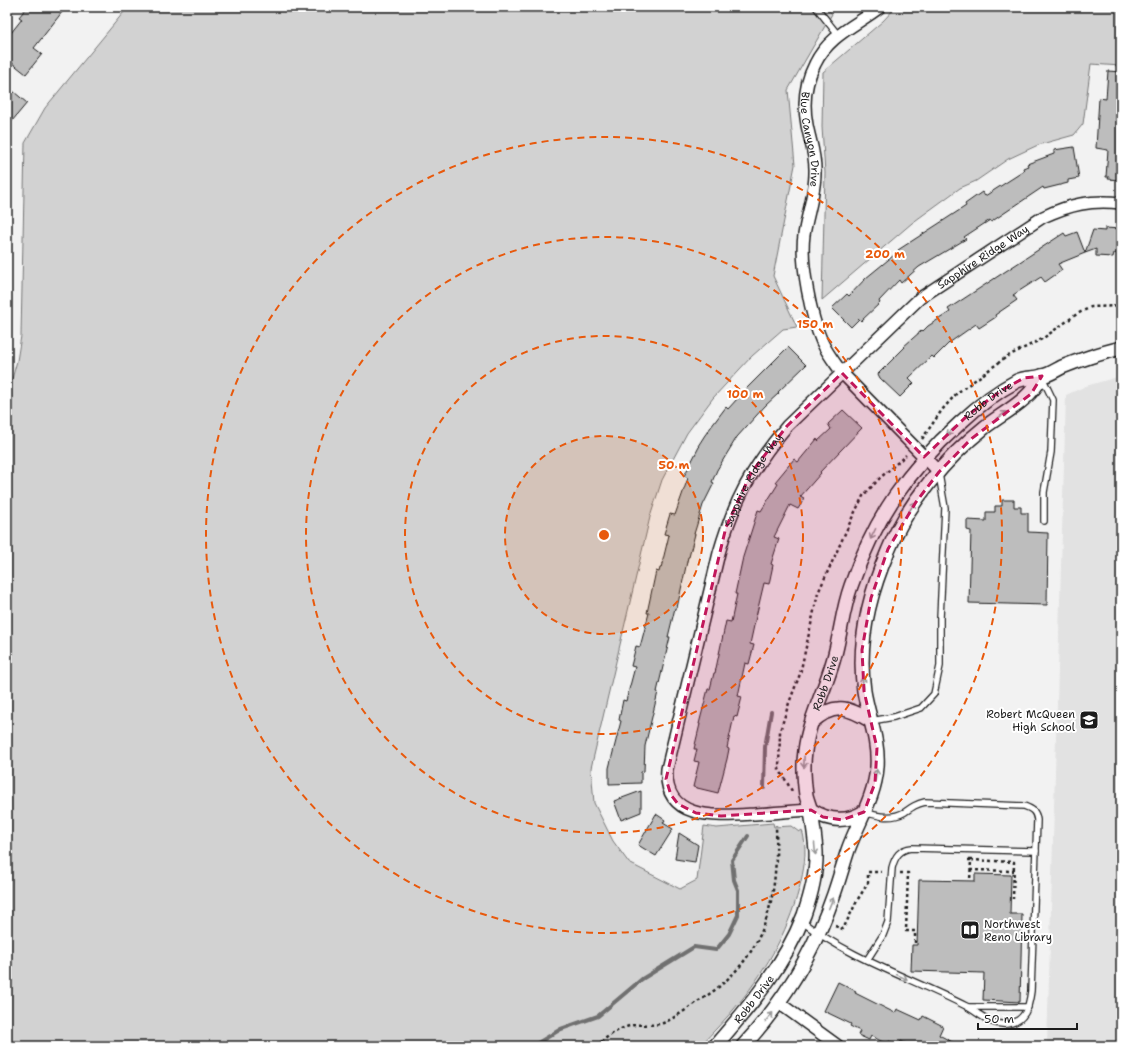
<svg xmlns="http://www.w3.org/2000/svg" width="1128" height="1053" viewBox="0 0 1128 1053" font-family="'Shantell Sans',sans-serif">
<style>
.built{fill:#e2e2e2}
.green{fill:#d2d2d2;stroke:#777}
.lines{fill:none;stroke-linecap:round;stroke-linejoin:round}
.stream{stroke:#707070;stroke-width:4}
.building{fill:#bdbdbd;stroke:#1c1c1c}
.service-casing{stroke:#1c1c1c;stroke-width:8}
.minor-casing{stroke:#1c1c1c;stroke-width:14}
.tertiary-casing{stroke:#1c1c1c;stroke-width:16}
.path{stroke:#1c1c1c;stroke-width:2.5;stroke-dasharray:3 3;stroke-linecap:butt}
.service{stroke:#fff;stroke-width:5.5}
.minor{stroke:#fff;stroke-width:11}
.tertiary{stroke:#fff;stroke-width:13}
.oneway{stroke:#999}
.marked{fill:#c2185b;fill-opacity:0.2;stroke:#c2185b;stroke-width:3;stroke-dasharray:8 5;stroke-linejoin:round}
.ring{fill:none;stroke:#e8590c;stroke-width:2;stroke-dasharray:7 5}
.labels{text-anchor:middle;stroke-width:4;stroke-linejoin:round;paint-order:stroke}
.street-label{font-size:11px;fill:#1c1c1c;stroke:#fff}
.poi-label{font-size:11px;fill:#1c1c1c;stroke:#fff;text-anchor:end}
.centre{fill:#e8590c;stroke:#fff;stroke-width:2}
.ring-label{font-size:12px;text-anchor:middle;font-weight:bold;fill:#e8590c;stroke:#fff;stroke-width:4;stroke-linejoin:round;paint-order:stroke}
</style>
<rect width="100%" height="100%" fill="#f2f2f2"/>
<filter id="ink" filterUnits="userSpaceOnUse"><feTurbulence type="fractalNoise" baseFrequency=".025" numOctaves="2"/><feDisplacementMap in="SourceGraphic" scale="8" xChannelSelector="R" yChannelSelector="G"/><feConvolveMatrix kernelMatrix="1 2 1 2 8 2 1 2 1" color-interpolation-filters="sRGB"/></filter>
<g filter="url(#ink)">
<path class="built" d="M1121,376v670h-74l19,-651 20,-9z"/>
<g class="green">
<path d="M128,7h698l6,7 -44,76 7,75 -22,111 24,51 -14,2 -31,27 -39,42 -26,35 -25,47 -12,37 -59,251 3,35 19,38 16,22 51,26 17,-9 7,-54 13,2 56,-5 1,4 17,-1 8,6 3,-2c5,16 3,34 -1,51 -10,44 -33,87 -62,122 -12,15 -26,29 -39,43h-693v-649l10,-36 4,-25 4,-193 20,-35z"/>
<path d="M896,7h225v59l-30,-2 -8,60 -9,11 -36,10 -30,14 -32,22 -16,7 -48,35 -90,77 3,-127 -3,-46 1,-55 60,-51z"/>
</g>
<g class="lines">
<g class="stream">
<path d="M764,788l1,-41 6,-35"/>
<path d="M533,1046l28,-17 37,-13 44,-37 52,-32 22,3 13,-16 9,-19v-25l-4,-10 -2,-20 16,-24"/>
</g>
</g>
<g class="building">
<path d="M27,7h39l-32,41 8,6 -16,20 -19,-15v-21l15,-19 -3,-2z"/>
<path d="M1108,71l13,1v108l-13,-1 1,-2h-3l2,-27 -12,-2 3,-50 7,1z"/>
<path d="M7,86l20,17 -20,24z"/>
<path d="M1074,147l5,31 -11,2v3l-24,6 -1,-2 -52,35 -1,-2 -26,17 2,2 -47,28 -18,16 -2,-3 -20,21 1,2 -19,18 -2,-2 -8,8 -19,-19 15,-14 2,2 17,-18 33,-27 -1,-1 68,-44 -1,-2 17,-12 3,4 39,-25 -1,-3 5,-2 -1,-2 27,-10v-4z"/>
<path d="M1105,228l16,1v25l-7,-1 -1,4 -17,-1v-7l-11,4 8,-23 12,1z"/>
<path d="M1077,232l8,21 -27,11 4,6 -17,12 -4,-5 -28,18 4,5 -22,15 1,2 -17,11 -3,-4 -27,19 -15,15 -2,-2 -23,22 5,5 -14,14 -20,-19 -2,-4 26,-26 -1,-1 18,-16 1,1 6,-6 22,-14 -2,-3 116,-76 2,3z"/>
<path d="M788,347l18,18 -28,27 1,1 -14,13 -28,31 -20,33 -5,12 2,1 -11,22 -9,29h1l-6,23h-1l-11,51h-2l-7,29h2l-13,55h1l-13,54 -1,25 -3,1v11l-32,1v-16l12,-47 -2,-1 4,-20 3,1 9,-34 -4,-1 5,-20 4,1 9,-34h-2l9,-42 3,1 1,-4h1l8,-33 -5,-1 6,-20 5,1 13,-37 -4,-2 15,-29 -1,-1 7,-11 21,-28 2,2 19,-21z"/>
<path d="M843,410l19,18 -42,44 1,1 -21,24 4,2 -6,10 -8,-4 -16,32 5,2 -8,25 2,1 -4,19 -5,-1 -9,38 -5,23 4,1 -5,19 -4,-1 -7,33 4,1 -5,20 -3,-1 -7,32 2,1 -2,10 -9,34 -25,-6 6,-25 -5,-1 3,-12h-3l6,-25h-1l9,-35h2l4,-16h1l11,-52 5,1 6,-28h-2l8,-37 15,-47 3,1 17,-27 -3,-2 19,-23 4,3 19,-23 1,2 13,-12 -3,-5z"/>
<path d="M1002,500h12v7h7v6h7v19l20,1 -1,72 -78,-2 2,-72 -4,-1v-10l19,1v-9h9v-6h7z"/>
<path d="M641,791v21l-20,8 -7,-19z"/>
<path d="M656,814l9,6 -2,3 10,6 -17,27 -18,-11z"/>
<path d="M679,833l19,12 -3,17 -20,-3z"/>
<path d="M975,874l36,1 -1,39h12l-2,88 -37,-2 1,-27 -73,-2 1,-26h5l2,-65 56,1z"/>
<path d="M838,982l18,9 -1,2 40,20 2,-4 24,11 2,-4 20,10 -4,9 21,11h-49l-10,-5 -2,4 -10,-4 -2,3 -16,-8 -2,4 -11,-5 2,-4 -10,-5 1,-2 -27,-13z"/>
</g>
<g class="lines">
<defs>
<g id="service">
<path d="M816,7l22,28"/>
<path d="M1042,377l11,23 -2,52 -7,40v29"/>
<path d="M871,721l23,-4 27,-9 13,-14 6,-28v-48l5,-110 -6,-34"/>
<path d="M801,921c50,38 110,57 165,85 13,7 25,20 41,18 18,-2 22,-17 24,-33l6,-171c-1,-9 -5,-11 -13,-14l-99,-4c-9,2 -13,5 -20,10 -14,8 -27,4 -41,0"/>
<path d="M867,960l16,-25 5,-13 4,-54c3,-12 8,-19 20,-20l124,3"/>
<path d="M968,1007h60"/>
</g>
<g id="minor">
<path id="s1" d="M880,7c-23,18 -51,28 -65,57 -10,19 -12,40 -8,61 3,16 9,31 8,48 0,21 -8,42 -11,62 -4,28 7,82 18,107 5,11 13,21 20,31l97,99"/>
<path id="s2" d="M811,810c-19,1 -37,3 -56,4 -36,2 -92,8 -88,-45l52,-216c15,-52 33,-86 68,-127l133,-128 123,-81c28,-13 47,-17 78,-14"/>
<path d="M779,1003l59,43"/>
</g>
<g id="tertiary">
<path d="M812,722c22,-20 36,-15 59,-1"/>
<path d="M811,810c17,11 35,13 53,2"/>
<path id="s3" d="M715,1046c35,-40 69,-80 89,-131 7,-20 13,-42 12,-64 -1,-13 -3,-27 -5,-39 -1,-6 -4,-12 -5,-17 -2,-15 -3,-30 -1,-44 4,-34 22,-64 30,-97 6,-23 8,-46 16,-68 23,-67 57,-116 109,-163 17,-16 36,-31 57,-42 9,-4 16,-2 25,-5 7,-1 14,-6 20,-9 20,-8 39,-14 59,-19"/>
<path d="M743,1046c42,-45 71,-94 91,-152 5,-14 9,-29 14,-44 10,-28 27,-53 29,-83 2,-27 -9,-51 -13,-76 -7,-49 5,-96 24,-140 19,-47 58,-93 97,-124 21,-16 44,-26 57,-51"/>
</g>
</defs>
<use href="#service" class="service-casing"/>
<use href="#minor" class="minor-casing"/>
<use href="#tertiary" class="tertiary-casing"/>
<g class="path">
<path d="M922,439l20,-29 15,-17 51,-37 34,-17 35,-25 14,-7 30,-1"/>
<path d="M792,791l-13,-22 1,-38 9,-28 11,-29 18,-81 34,-75 11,-22 17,-18 26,-23"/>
<path d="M968,860h3l-1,21"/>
<path d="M971,860l43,2 -1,37"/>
<path d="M970,870l44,1"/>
<path d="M900,873h8l-2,58h9v12"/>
<path d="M835,926l8,3 15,-30 10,-16v-11h13"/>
<path d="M596,1046c11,-9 25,-20 39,-21 9,-1 19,1 28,-2 12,-5 25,-15 36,-22 69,-44 79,-100 77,-176"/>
</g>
<use href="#service" class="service"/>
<use href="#minor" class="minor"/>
<use href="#tertiary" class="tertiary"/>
</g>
<defs><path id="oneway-shaft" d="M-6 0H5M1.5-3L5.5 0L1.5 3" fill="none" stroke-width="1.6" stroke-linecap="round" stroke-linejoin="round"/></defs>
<g class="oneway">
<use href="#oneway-shaft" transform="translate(1002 415) rotate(-36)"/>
<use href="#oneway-shaft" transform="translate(951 431) rotate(138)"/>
<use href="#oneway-shaft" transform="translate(912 507) rotate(-57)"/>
<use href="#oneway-shaft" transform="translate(873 534) rotate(116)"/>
<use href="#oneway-shaft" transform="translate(863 683) rotate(-97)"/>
<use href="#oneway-shaft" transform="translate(804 762) rotate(91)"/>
<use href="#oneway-shaft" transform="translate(876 775) rotate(-83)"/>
<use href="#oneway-shaft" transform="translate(815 849) rotate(85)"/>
<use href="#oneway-shaft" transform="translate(831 903) rotate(-68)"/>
<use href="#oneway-shaft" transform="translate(902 977) rotate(25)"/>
<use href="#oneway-shaft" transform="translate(769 1017) rotate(-49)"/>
</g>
</g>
<path class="marked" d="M842,373l82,84 44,-42 34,-25 22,-12 18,-2 -11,18 -60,45 -32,33 -23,30 -28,47 -17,49 -9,52 2,41 13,57 -2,35 -11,29 -22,8 -19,-3 -12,-7 -90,6 -25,-3 -18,-9 -7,-9 -5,-16 60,-252 25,-54 36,-47z"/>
<circle cx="604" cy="535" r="99" fill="#e8590c" fill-opacity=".12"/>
<g class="ring">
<circle cx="604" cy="535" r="99"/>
<circle cx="604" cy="535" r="199"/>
<circle cx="604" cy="535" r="298"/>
<circle cx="604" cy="535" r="398"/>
</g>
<defs>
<symbol id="school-square" viewBox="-11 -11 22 22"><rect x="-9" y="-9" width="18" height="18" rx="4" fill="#1c1c1c" stroke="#fff"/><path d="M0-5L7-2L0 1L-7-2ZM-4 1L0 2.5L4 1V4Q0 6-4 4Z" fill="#fff"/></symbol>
<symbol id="library-square" viewBox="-11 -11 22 22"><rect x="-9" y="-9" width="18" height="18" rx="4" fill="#1c1c1c" stroke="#fff"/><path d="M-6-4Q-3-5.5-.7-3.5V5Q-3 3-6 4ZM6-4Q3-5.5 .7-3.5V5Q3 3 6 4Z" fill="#fff"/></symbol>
</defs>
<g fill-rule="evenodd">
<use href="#school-square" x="1078" y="709" width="22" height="22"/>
<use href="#library-square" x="959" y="919" width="22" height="22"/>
</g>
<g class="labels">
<g class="street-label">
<text dy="4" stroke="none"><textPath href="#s1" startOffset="165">Blue Canyon Drive</textPath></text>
<text dy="4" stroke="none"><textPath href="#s2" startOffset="800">Sapphire Ridge Way</textPath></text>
<text dy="4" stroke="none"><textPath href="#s3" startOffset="732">Robb Drive</textPath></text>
<text dy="4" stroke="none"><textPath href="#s2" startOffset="476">Sapphire Ridge Way</textPath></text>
<text dy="4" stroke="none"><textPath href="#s3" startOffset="397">Robb Drive</textPath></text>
<text dy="4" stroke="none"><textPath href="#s3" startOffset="61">Robb Drive</textPath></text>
</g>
<g class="poi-label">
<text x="1075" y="718">Robert McQueen<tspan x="1075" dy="13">High School</tspan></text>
<text x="984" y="928" text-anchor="start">Northwest<tspan x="984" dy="13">Reno Library</tspan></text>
</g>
</g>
<circle cx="604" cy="535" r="6" class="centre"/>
<g class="ring-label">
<text x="885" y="258">200 m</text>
<text x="815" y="328">150 m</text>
<text x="745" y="398">100 m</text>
<text x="674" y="469">50 m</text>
</g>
<rect width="1128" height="1053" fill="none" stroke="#fff" stroke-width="24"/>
<rect x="12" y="12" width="1104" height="1029" fill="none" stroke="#1c1c1c" stroke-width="1.5" filter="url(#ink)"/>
<path d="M978 1023v6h99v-6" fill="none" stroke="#1c1c1c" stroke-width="2"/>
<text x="984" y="1023" font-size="12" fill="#1c1c1c" stroke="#ffffff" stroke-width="3" paint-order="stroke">50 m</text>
</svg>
